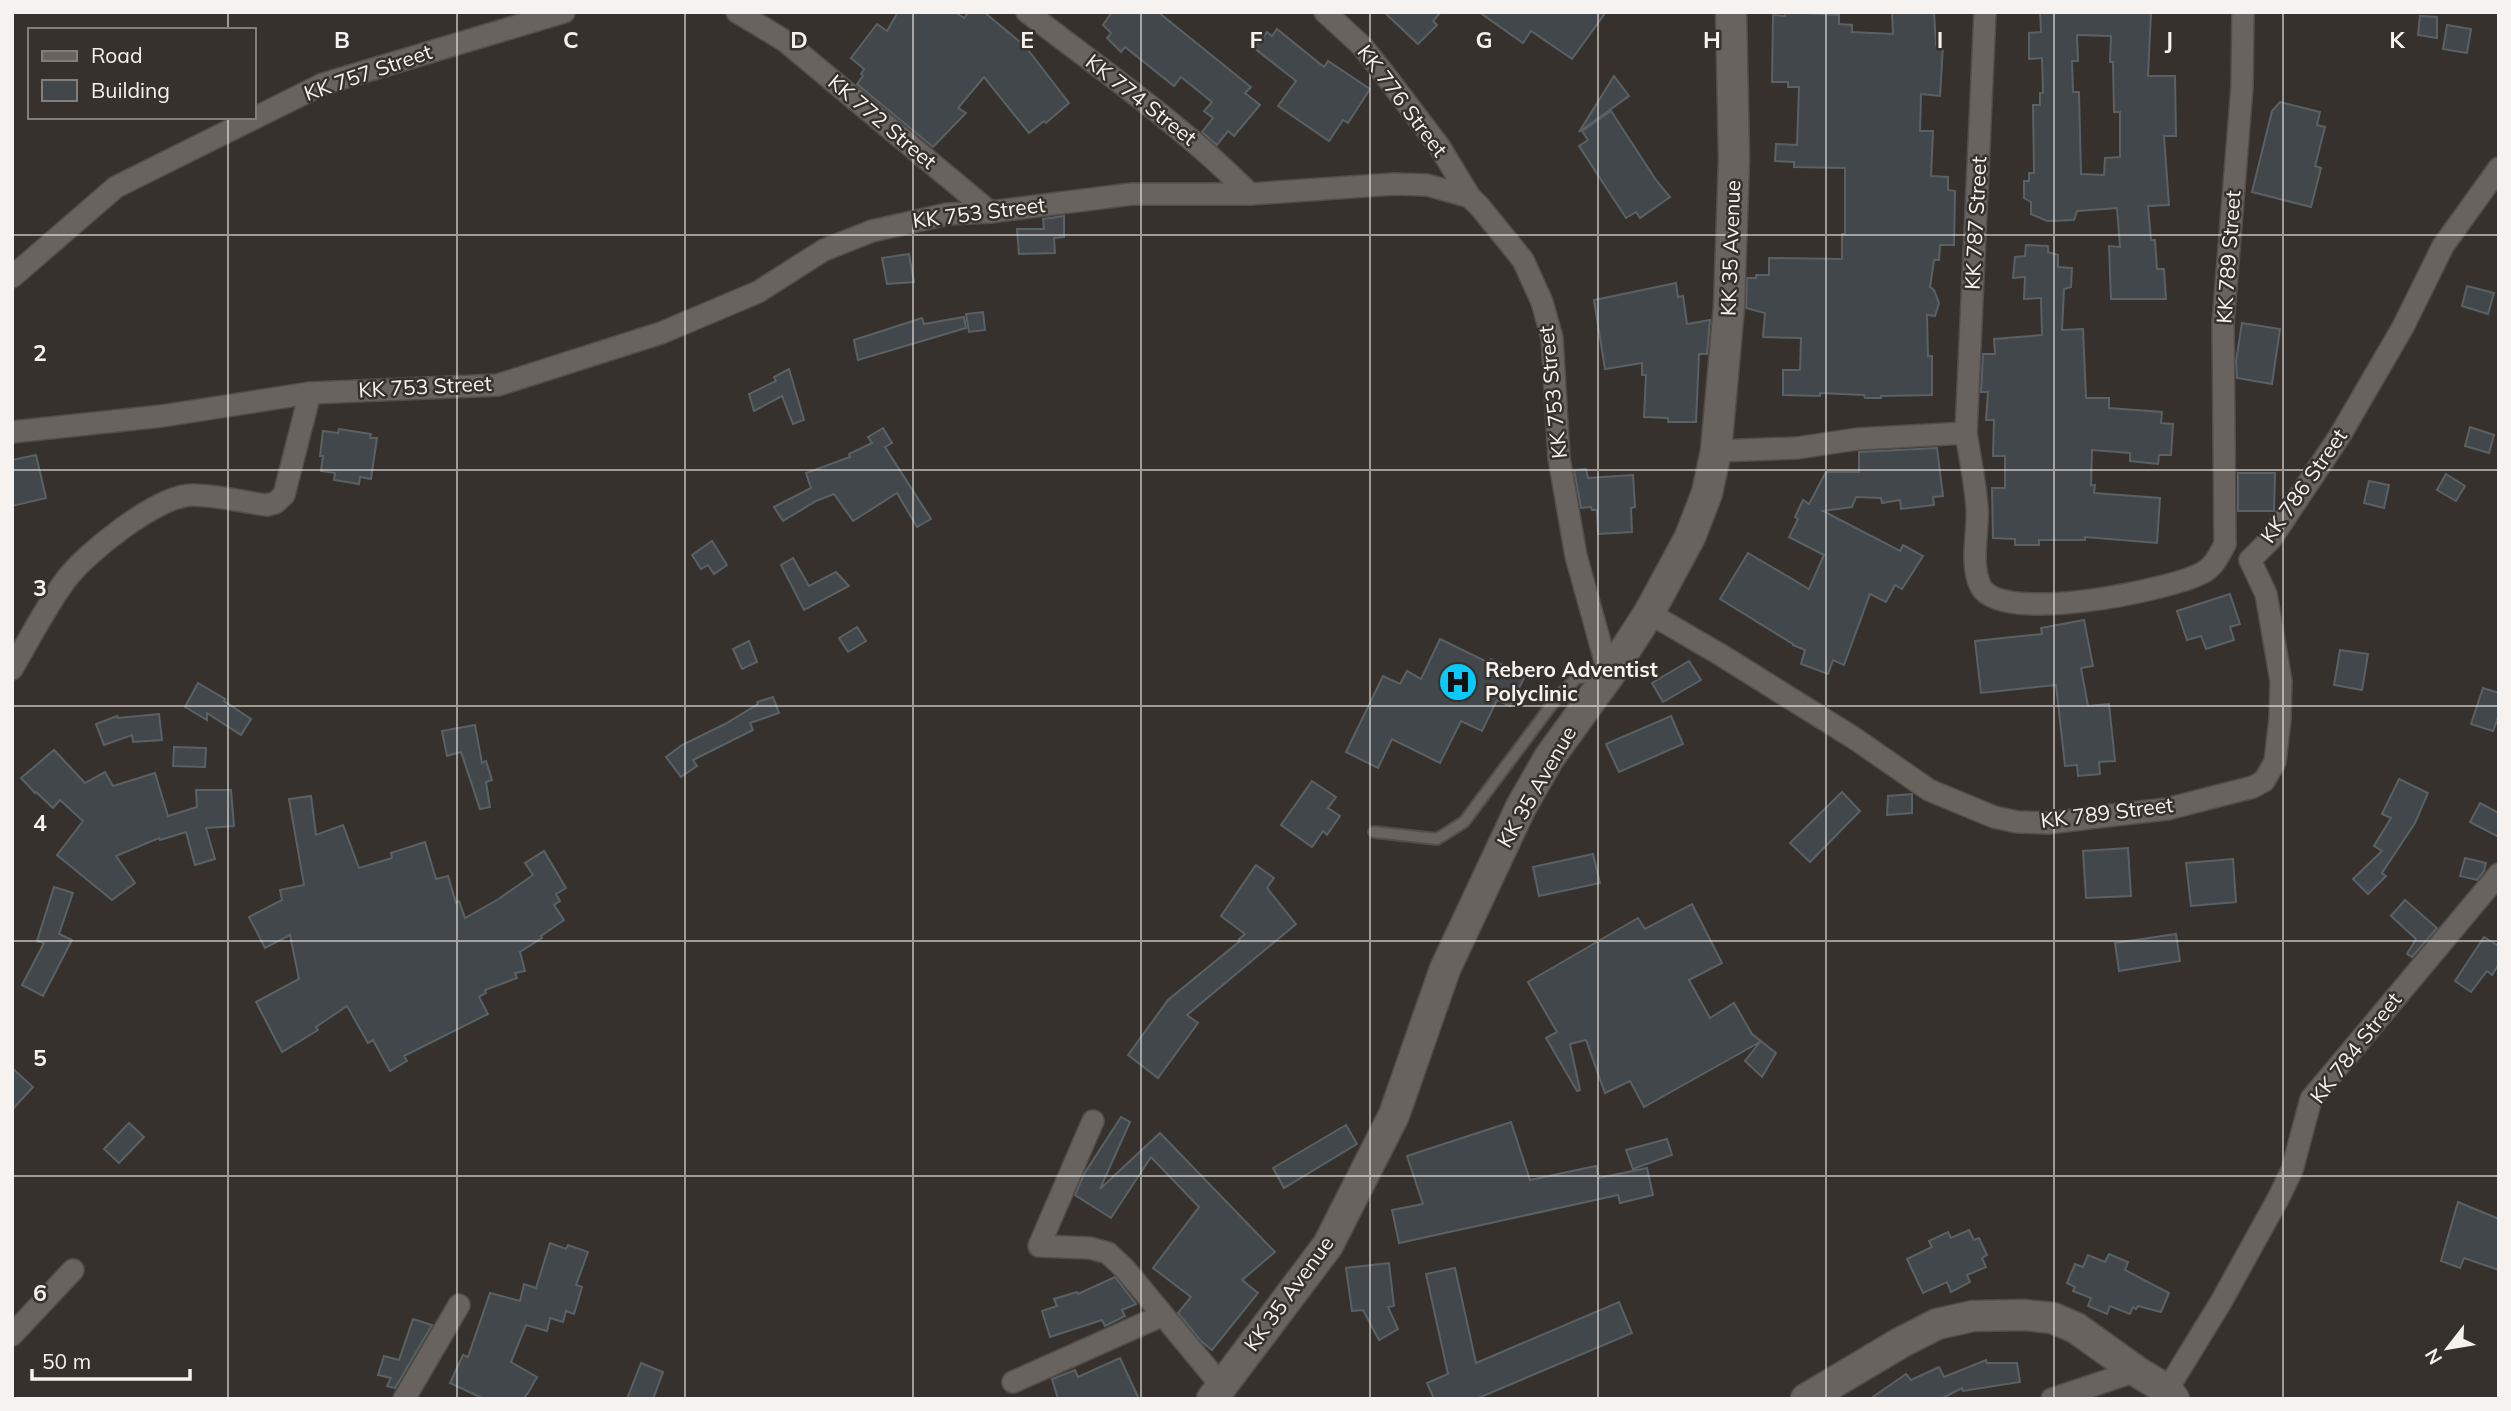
<svg xmlns="http://www.w3.org/2000/svg" width="2511" height="1411" viewBox="0 0 2511 1411" font-family="Mulish,sans-serif">
<style>
.building{fill:#41474a;stroke:#5a6164;stroke-width:2;fill-rule:evenodd}
.lines{fill:none;stroke-linecap:round;stroke-linejoin:round}
.lane-casing{stroke:#514d4a;stroke-width:14}
.street-casing{stroke:#514d4a;stroke-width:24}
.secondary-casing{stroke:#514d4a;stroke-width:33}
.lane{stroke:#69635f;stroke-width:10}
.street{stroke:#69635f;stroke-width:21}
.secondary{stroke:#69635f;stroke-width:30}
.grid{fill:none;stroke:#f5f2ef;stroke-width:2;stroke-opacity:0.55}
.labels{text-anchor:middle;stroke-width:5;stroke-linejoin:round;paint-order:stroke}
.street-label{font-size:21px;fill:#f5f2ef;stroke:#36312d}
.poi-label{font-size:21px;font-weight:bold;fill:#f5f2ef;stroke:#36312d;text-anchor:start}
.grid-label{font-size:23px;text-anchor:middle;font-weight:bold;fill:#f5f2ef;stroke:#36312d;stroke-width:5;stroke-linejoin:round;paint-order:stroke}
</style>
<rect width="100%" height="100%" fill="#36312d"/>
<g class="building">
<path d="M898,12h57l9,6 5,-6h15l41,34 44,57 -23,20 -2,-2 -15,12 -45,-56 -26,31 8,5 -33,34 -76,-63 6,-8 -2,-2 3,-5 -13,-11 26,-34 10,7z"/>
<path d="M1112,12h46l93,75 -6,6 15,12 -26,31 -6,-5 -11,14 -15,-13 11,-14 -9,-7 8,-9 -31,-25 -7,9 -49,-39 -4,5 -14,-14 4,-5 -8,-8z"/>
<path d="M1384,12h57l-8,9 4,4 -19,19z"/>
<path d="M1479,12h127l-34,47 -41,-28 -8,12z"/>
<path d="M1785,12l54,3v9l13,1v7l41,2 -1,-22h42l2,33h7l-3,51 -19,-2 -1,37h13l-2,45 17,1v13l7,1 -1,54h-14l-1,15h-5l-4,27 4,3 5,13 -4,13 -8,-1 1,41h4v39l-51,1v2h-16l-1,-3 -44,-2v3l-37,-1v-25h17l1,-32 -38,-1 2,-24 -19,-5 1,-30h9v-3h13v-17l73,1v-25h3v-66l-51,-1v-5l-19,-1 1,-17 21,1 2,-58h-11v-5h-16l1,-67 12,1z"/>
<path d="M2040,12h111l-3,64h27l1,60h-12l5,69 -21,1 3,34h4l2,29h7l2,30h-55l-2,-53 11,1 -3,-39 -40,3 -3,9 -27,1 -16,-7v-12l-7,-4v-17h5v-8h5l-1,-68h7v-12h3l-1,-35 -13,1v-26l12,-1zM2077,35l34,1 -1,26h3l1,50h6v45l-15,1 -1,17 -23,-1 -2,-82h-6l-1,-31h6z"/>
<path d="M2420,16l17,1v21l-19,-3z"/>
<path d="M2447,25l24,4 -4,24 -24,-4z"/>
<path d="M1277,29l47,38 4,-6 42,28 -22,34 -5,-3 -14,21 -51,-35 18,-25 -42,-33 13,-16 5,4z"/>
<path d="M1614,76l15,20 -50,36z"/>
<path d="M2280,102l40,10 -3,13 8,2 -10,39 6,2 -10,39 -59,-15 20,-81z"/>
<path d="M1611,111l45,69 14,17 -30,21 -4,-6 -10,6 -47,-72 9,-6 -6,-9z"/>
<path d="M1064,216v21l-10,1 1,15 -36,1 -2,-25h27l-1,-10z"/>
<path d="M2026,245l22,1v6l10,3v12l14,1 -1,19 -7,2 -2,41 21,-1 3,69h23v10l53,4 -1,11 12,1 -2,31h-12l-1,9 -28,-3v-8l-38,-3 -1,35h4l-1,8 66,5 -3,45 -72,-6v3h-46v5h-24v-6l-22,-1 -1,-50h13v-32h-12l1,-36h-8l2,-28h-7l2,-38h12l-1,-15 48,-4 -1,-37 -17,1 1,-22 -12,1 2,-21 10,-1z"/>
<path d="M909,254l5,28 -27,2 -5,-26z"/>
<path d="M1676,283l2,14 5,-1 4,28 23,-4 -3,34h-8l-3,68h-28v-4l-24,-1 2,-42h-4v-12l-37,6 -11,-69z"/>
<path d="M2467,286l27,7 -6,21 -26,-8z"/>
<path d="M983,312l2,18 -16,2 -3,-18z"/>
<path d="M964,317l2,11 -108,32 -4,-20 68,-22 2,6z"/>
<path d="M2242,323l38,6 -8,55 -35,-6 -1,-17z"/>
<path d="M789,369l15,51 -11,4 -11,-28 -28,15 -5,-17 27,-13 -2,-4z"/>
<path d="M2470,427l24,8 -5,18 -24,-7z"/>
<path d="M883,428l9,15 -7,4 46,72 -14,8 -20,-34 -44,28 -19,-27 -18,7 -33,20 -9,-14 37,-19 -5,-15 44,-16 -1,-3 23,-11 -4,-6z"/>
<path d="M339,429l32,5 -1,4h7l-6,41 -11,-2 -1,7 -25,-4 1,-7 -14,-2 2,-15h-3l3,-25 15,2z"/>
<path d="M1937,448l6,48 -10,1 1,8 -33,4 -1,-9 -18,3 -1,-5 -25,-1 -4,10 -29,4 77,40 3,-6 20,11 -21,33 -7,-4 -9,17 -16,-8 -26,71 -11,-5 -5,14 -27,-10 4,-14 -12,-5v-1l-73,-45 28,-46 61,36 15,-34 -35,-18 9,-18 -3,-2 8,-17 6,4 17,-32h33v-20z"/>
<path d="M36,455l10,43 -34,8v-46z"/>
<path d="M1586,469l2,9 45,-3 2,32 -4,1 1,24 -34,2 -1,-24h-5l-1,-3 -10,1 -7,-38z"/>
<path d="M2238,473h37l-1,38h-36z"/>
<path d="M2446,474l19,12 -9,15 -19,-11z"/>
<path d="M2369,481l20,4 -5,23 -20,-5z"/>
<path d="M712,541l15,24 -13,9 -6,-9 -7,4 -9,-14z"/>
<path d="M793,558l16,28 27,-14 13,14 -45,24 -23,-45z"/>
<path d="M2230,594l10,30 -10,3 4,13 -28,9 -5,-13 -14,4 -10,-29z"/>
<path d="M2084,620l9,46 -12,2 7,38 21,-2 6,57 -16,1 1,12 -22,2 -1,-11 -12,1 -9,-81 -75,8 -6,-52 67,-7 -1,-6z"/>
<path d="M857,627l9,14 -18,11 -9,-14z"/>
<path d="M1440,639l49,24 2,-4 34,17 -15,30 -13,-6 -15,31 -21,-10 -21,42 -48,-24 -14,29 -32,-16 37,-76 17,8 7,-13 14,8z"/>
<path d="M749,641l8,21 -15,7 -9,-20z"/>
<path d="M2340,650l28,4 -6,36 -28,-5z"/>
<path d="M1689,661l12,19 -38,22 -11,-19z"/>
<path d="M198,683l27,16 -1,2 27,18 -10,16 -34,-22v7l-22,-13z"/>
<path d="M2483,688l16,5v22l-6,16 -22,-7z"/>
<path d="M773,697l6,16 -29,10 3,7 -60,30 4,6 -16,11 -15,-20 16,-12 43,-21 33,-20 -1,-2z"/>
<path d="M159,714l3,26 -29,2 -1,-7 -28,10 -8,-21 21,-8 1,2z"/>
<path d="M1671,716l12,28 -64,28 -13,-28z"/>
<path d="M475,725l7,38 4,-2 6,19 -6,2 4,25 -10,2 -19,-57 -14,4 -5,-25z"/>
<path d="M174,747l32,1 -1,19 -32,-1z"/>
<path d="M54,750l31,33 20,-11 8,14 42,-13 13,43 29,-9 -1,-17h35l3,36 -28,2 9,31 -20,6 -9,-33 -26,8 -1,-2 -43,18 19,27 -23,17 -55,-45 26,-34 -23,-21 -7,8 -17,-16 -1,1 -14,-15z"/>
<path d="M2399,779l29,14 -13,30 -33,50 4,3 -18,18 -15,-15 29,-28 -8,-5 17,-28 -9,-4z"/>
<path d="M1312,781l24,16 -8,11 12,8 -13,19 -4,-4 -11,16 -31,-22z"/>
<path d="M1842,792l18,19 -50,51 -20,-19z"/>
<path d="M1912,794v19l-25,2 1,-19z"/>
<path d="M311,796l5,39 27,-10 16,43 33,-10 -1,-5 34,-11 11,37 12,-3 8,27 3,-2 6,17 32,-18 36,-25 -8,-12 19,-12 22,37 -10,6 4,7 -6,4 10,15 -23,16 1,2 -22,14 5,19 -10,2 2,5 -32,12 1,3 -7,4 9,17 -84,42 3,5 -17,10 -17,-31 -5,3 -21,-37 -31,21 2,3 -36,22 -26,-50 43,-23 -9,-44 -25,13 -16,-31 33,-17 -2,-10 24,-5 -15,-86z"/>
<path d="M2480,803l19,10v24l-29,-15z"/>
<path d="M2128,848l3,48 -45,2 -3,-47z"/>
<path d="M1593,854l7,29 -61,13 -6,-29z"/>
<path d="M2465,858l21,5 -2,8 -7,9 -17,-4z"/>
<path d="M2233,859l3,43 -45,4 -5,-43z"/>
<path d="M1256,865l18,13 -7,10 29,36 -109,91 11,8 -40,55 -30,-23 40,-55 72,-59 -1,-2 6,-5 -24,-18z"/>
<path d="M54,887l19,6 -14,41 13,6 -29,56 -21,-11 22,-42 -7,-2z"/>
<path d="M2405,900l32,28 -25,29 -5,-3 9,-15 -25,-23z"/>
<path d="M1692,904l30,59 -33,17 21,38 24,-15 18,31 24,19 -14,24 -17,-16 15,-19 -116,65 -14,-26 -25,12 -19,-53 -16,4 10,46 -3,1 -31,-53 11,-6 -29,-50 110,-64 7,11z"/>
<path d="M2176,934l4,27 -61,10 -4,-28z"/>
<path d="M2484,937l15,9v18l-7,11 -5,-4 -16,21 -16,-11z"/>
<path d="M12,1068l21,19 -21,23z"/>
<path d="M1121,1117l9,5 -30,67 60,-56 115,119 -33,28 16,13 -46,57 -11,-9 -23,-28 13,-16 -38,-29 46,-61 -48,-50 -40,61 -36,-23 9,-21z"/>
<path d="M1511,1122l19,58 66,-14 3,12 48,-10 6,27 -33,8 -2,-8 -219,48 -7,-33 31,-6 -16,-48z"/>
<path d="M129,1123l15,14 -25,26 -15,-14z"/>
<path d="M1346,1125l11,19 -73,44 -11,-20z"/>
<path d="M1667,1139l5,16 -39,14 -7,-19z"/>
<path d="M2458,1202l41,17v51l-35,-12 -4,10 -19,-7z"/>
<path d="M1969,1230l5,10 5,-2 8,17 -5,3 4,9 -19,8 3,7 -19,10 -4,-10 -24,11 -16,-34 25,-12 -3,-6 19,-9 3,6z"/>
<path d="M550,1243l16,6 2,-4 20,7 -12,33 6,2 -8,27 -8,-3 -3,11 -13,-4 -3,13 -21,-6 -15,37 26,15 -9,16 -5,6h-39l-34,-16 13,-28 5,2 22,-64 30,8 4,-17 12,4z"/>
<path d="M2109,1254l19,8 -3,8 44,23 -8,19 -23,-6 -2,3 -3,-2 -3,7 -20,-8 -3,8 -19,-8 3,-8 -18,-7 2,-4 -8,-4 8,-19 8,3 5,-12 17,7z"/>
<path d="M1389,1263l5,43 -6,1 10,22 -19,11 -16,-30 -11,1 -6,-43z"/>
<path d="M1455,1268l21,95 143,-61 13,31 -156,66h-42l-7,-16 21,-9 -22,-100z"/>
<path d="M1115,1277l21,27 -14,6 3,6 -20,10 -3,-6 -52,17 -8,-26 15,-5 -3,-7 23,-7 1,2z"/>
<path d="M413,1319l19,6 -37,63 -8,-2 4,-8 -13,-3 6,-19 15,4z"/>
<path d="M1120,1358l19,41h-81l-6,-20 23,-9 3,7z"/>
<path d="M1986,1360l1,3h30l3,19 -57,9 -1,-3 -21,11h-71l36,-25 5,6 28,-13 5,10z"/>
<path d="M641,1363l22,9 -10,27h-26z"/>
</g>
<g class="lines">
<defs>
<path id="lane" d="M1374,832l63,7 27,-17 95,-127 18,-17 26,-2"/>
<g id="street">
<path d="M737,12l48,29 205,171"/>
<path d="M1027,12c76,59 155,113 223,182"/>
<path d="M1325,12l37,34 20,25 57,75 31,51"/>
<path d="M12,277l104,-90 207,-103 241,-72"/>
<path d="M12,432l150,-16 148,-23 188,-8 163,-52 97,-41 66,-42 48,-19 75,-17 43,-2 142,-18h118l144,-10 33,1 43,12 10,10 43,53 19,42 10,36 7,120 17,98 33,119"/>
<path d="M1966,433l19,-421"/>
<path d="M1716,451l81,-3 60,-9 109,-6c4,25 9,49 11,74 2,25 -8,56 4,80 21,38 189,3 221,-14 12,-6 17,-18 23,-29"/>
<path d="M2225,544l-2,-221 19,-236 1,-75"/>
<path d="M2250,560l21,-21 68,-102 64,-110 40,-81 56,-78"/>
<path d="M1649,613l72,42 133,83 75,52 65,27 23,5 32,1 57,-7 61,-7 86,-22 11,-6 11,-19 5,-43 1,-38 -15,-87 -16,-34"/>
<path d="M12,669c17,-29 33,-61 53,-88 19,-27 93,-86 127,-86 24,0 51,7 75,10l8,-2 9,-8 26,-102"/>
<path d="M1093,1121l-54,125 51,2 18,5 17,16 96,116"/>
<path d="M12,1335l61,-65"/>
<path d="M1013,1382l150,-67"/>
<path d="M2167,1390l54,-88 58,-105 13,-27 19,-71 188,-225"/>
<path d="M404,1399l55,-94"/>
<path d="M2052,1399l84,-28"/>
</g>
<g id="secondary">
<path d="M1212,1399l116,-154 66,-130 51,-146 76,-162 28,-49 60,-83 40,-62 41,-76 17,-44 9,-42 13,-144 5,-148 -3,-147"/>
<path d="M1806,1399l94,-56 37,-19 36,-8 51,-1 29,3 23,10 60,43 31,19 7,9"/>
</g>
</defs>
<use href="#lane" class="lane-casing"/>
<use href="#street" class="street-casing"/>
<use href="#secondary" class="secondary-casing"/>
<use href="#lane" class="lane"/>
<use href="#street" class="street"/>
<use href="#secondary" class="secondary"/>
</g>
<path class="grid" d="M228,12v18M457,12v1387M685,12v1387M913,12v1387M1141,12v1387M1370,12v1387M1598,12v1387M1826,12v1387M2054,12v1387M2283,12v1387M228,117v1282M12,235h2487M12,470h2487M12,706h2487M12,941h2487M12,1176h2487"/>
<defs>
<symbol id="hospital-disc" viewBox="-11 -11 22 22"><circle r="9.5" fill="#0bcafa" stroke="#36312d"/><path d="M-5-5h3v3.5h4V-5h3V5h-3V1.5h-4V5h-3Z" fill="#111"/></symbol>
</defs>
<g fill-rule="evenodd">
<use href="#hospital-disc" x="1436" y="660" width="44" height="44"/>
</g>
<g class="labels">
<g class="street-label">
<text transform="translate(368 73) rotate(-19)" y="7">KK 757 Street</text>
<text transform="translate(1141 100) rotate(38)" y="7">KK 774 Street</text>
<text transform="translate(1402 101) rotate(53)" y="7">KK 776 Street</text>
<text transform="translate(882 122) rotate(40)" y="7">KK 772 Street</text>
<text transform="translate(979 213) rotate(-7)" y="7">KK 753 Street</text>
<text transform="translate(1976 223) rotate(-87)" y="7">KK 787 Street</text>
<text transform="translate(1731 248) rotate(-88)" y="7">KK 35 Avenue</text>
<text transform="translate(2229 257) rotate(-86)" y="7">KK 789 Street</text>
<text transform="translate(425 387) rotate(-3)" y="7">KK 753 Street</text>
<text transform="translate(1553 392) rotate(-96)" y="7">KK 753 Street</text>
<text transform="translate(2304 486) rotate(-55)" y="7">KK 786 Street</text>
<text transform="translate(1537 787) rotate(-60)" y="7">KK 35 Avenue</text>
<text transform="translate(2107 813) rotate(-7)" y="7">KK 789 Street</text>
<text transform="translate(2356 1048) rotate(-52)" y="7">KK 784 Street</text>
<text transform="translate(1289 1294) rotate(-54)" y="7">KK 35 Avenue</text>
</g>
<g class="poi-label">
<text x="1485" y="677">Rebero Adventist<tspan x="1485" dy="24">Polyclinic</tspan></text>
</g>
</g>
<g class="grid-label">
<text x="342" y="48">B</text>
<text x="571" y="48">C</text>
<text x="799" y="48">D</text>
<text x="1027" y="48">E</text>
<text x="1256" y="48">F</text>
<text x="1484" y="48">G</text>
<text x="1712" y="48">H</text>
<text x="1940" y="48">I</text>
<text x="2169" y="48">J</text>
<text x="2397" y="48">K</text>
<text x="40" y="361">2</text>
<text x="40" y="596">3</text>
<text x="40" y="831">4</text>
<text x="40" y="1066">5</text>
<text x="40" y="1301">6</text>
</g>
<rect width="2511" height="1411" fill="none" stroke="#f5f2ef" stroke-width="28"/>
<rect x="28" y="28" width="228" height="91" fill="#36312d" stroke="#827e7b" stroke-width="2"/>
<rect x="42" y="51" width="35" height="10" fill="#69635f" stroke="#827e7b" stroke-width="2"/>
<text x="91" y="63" font-size="21" fill="#f5f2ef">Road</text>
<rect x="42" y="80" width="35" height="21" fill="#41474a" stroke="#827e7b" stroke-width="2"/>
<text x="91" y="98" font-size="21" fill="#f5f2ef">Building</text>
<g transform="translate(2448 1348) rotate(239)" stroke="#36312d" stroke-width="5" paint-order="stroke">
<path d="M0-5L12 26L0 18L-12 26Z" fill="#f5f2ef"/>
<text y="-10" font-size="19" font-weight="bold" text-anchor="middle" fill="#f5f2ef">N</text>
</g>
<path d="M32 1369v10h158v-10" fill="none" stroke="#f5f2ef" stroke-width="3.5"/>
<text x="42" y="1369" font-size="21" fill="#f5f2ef" stroke="#36312d" stroke-width="5" paint-order="stroke">50 m</text>
</svg>
